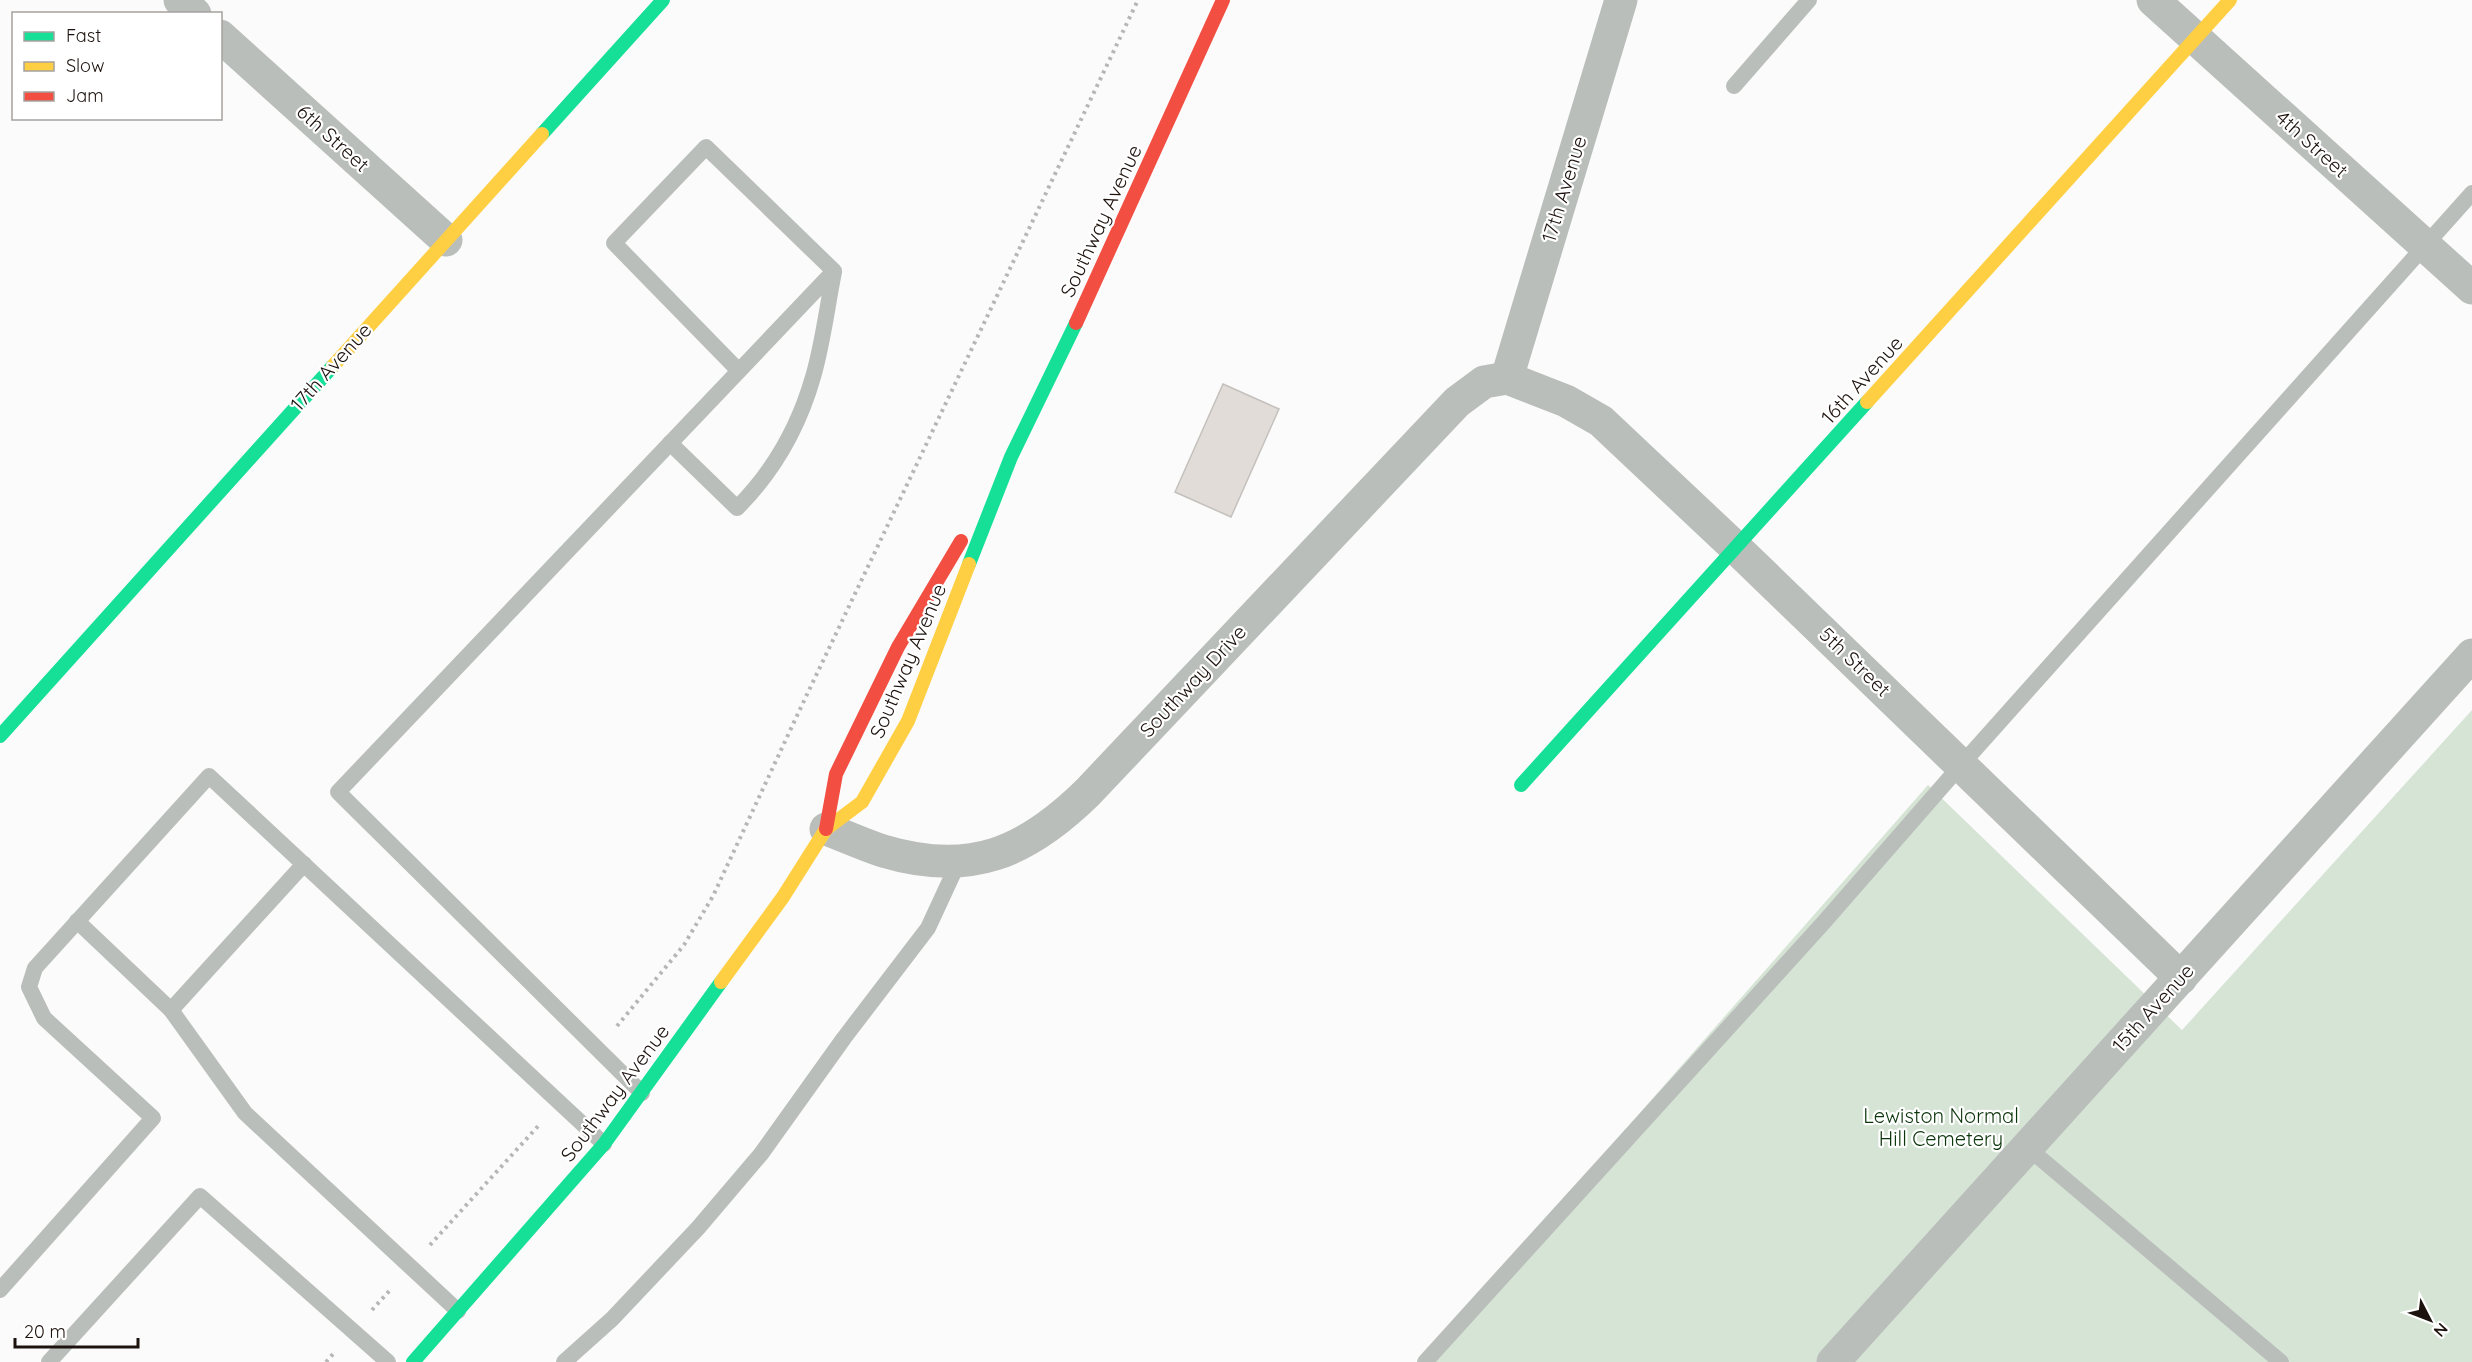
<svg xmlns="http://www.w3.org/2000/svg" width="2472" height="1362" viewBox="0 0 2472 1362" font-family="Quicksand,sans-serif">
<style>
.green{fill:#d6e4d5}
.building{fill:#e1dcd8;stroke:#c4c0bc;stroke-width:1.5}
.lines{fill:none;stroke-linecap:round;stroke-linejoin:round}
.path{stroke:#b5b7b5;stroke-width:4;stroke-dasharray:3 4.5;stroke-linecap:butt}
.lane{stroke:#babebb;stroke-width:16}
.street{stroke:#babebb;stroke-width:33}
.fast{stroke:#16e098;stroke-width:14}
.slow{stroke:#ffcf43;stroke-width:14}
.jam{stroke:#f24e42;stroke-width:14}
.labels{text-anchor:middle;stroke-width:4.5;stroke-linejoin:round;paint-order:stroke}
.street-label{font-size:20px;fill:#1d130e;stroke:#fff}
.park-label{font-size:20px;fill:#0b350b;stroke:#fff}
</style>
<rect width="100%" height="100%" fill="#fbfbfb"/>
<path class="green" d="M2472,710v652h-1051l507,-577 254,245z"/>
<path class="building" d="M1223,384l56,25 -48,108 -56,-25z"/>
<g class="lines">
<g class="path">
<path d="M617,1026l67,-81 29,-49 89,-191 336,-705"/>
<path d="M430,1245l110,-121"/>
<path d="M372,1310l19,-21"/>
<path d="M326,1362l7,-8"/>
</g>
<g class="lane">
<path d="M1734,86l75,-86"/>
<path d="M670,443l67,65c36,-36 62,-82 76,-131 10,-34 14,-70 21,-105"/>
<path d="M77,921l94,89 133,-146"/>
<path d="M171,1010l74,103 213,198"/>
<path d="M642,1093l-304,-301 496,-521 -128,-124 -92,96 125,128"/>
<path d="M2027,1147l254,215"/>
<path d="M0,1290l153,-172 -109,-100 -15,-31 6,-19 174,-192 395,368"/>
<path d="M49,1362l151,-166 188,166"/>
<path d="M564,1362l48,-43 86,-91 63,-74 83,-116 84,-110 31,-67"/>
<path d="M1425,1362l400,-441 136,-156 511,-572"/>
</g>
<g class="street">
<path d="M180,0l15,14"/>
<path d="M2153,0l319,288"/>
<path d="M220,36l226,204"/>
<path d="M1507,378l59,23 35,20 136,128 444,429"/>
<path d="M1507,378l114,-378"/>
<path d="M826,829c19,7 38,16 57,22 87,26 143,2 205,-59l369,-390 27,-20 23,-4"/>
<path d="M1833,1362l639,-707"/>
</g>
<g class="fast">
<path d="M542,134l121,-134"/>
<path d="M969,564l42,-107 65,-134"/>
<path d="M0,736l333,-370"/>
<path d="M1521,785l346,-383"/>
<path d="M413,1362l191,-218 117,-162"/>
</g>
<g class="slow">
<path d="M333,366l209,-232"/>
<path d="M1867,402l363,-402"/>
<path d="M721,982l62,-85 43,-68 36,-27 46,-81 61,-157"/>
</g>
<g class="jam">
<path d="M1076,323l147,-323"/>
<path d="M826,829l10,-55 62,-127 63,-106"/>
</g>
</g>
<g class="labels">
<g class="street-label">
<text transform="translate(333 138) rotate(42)" y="7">6th Street</text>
<text transform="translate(2312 144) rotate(42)" y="7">4th Street</text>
<text transform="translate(1564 189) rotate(-73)" y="7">17th Avenue</text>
<text transform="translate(1101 221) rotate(-65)" y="7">Southway Avenue</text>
<text transform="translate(331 367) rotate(-48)" y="7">17th Avenue</text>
<text transform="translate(1862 380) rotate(-48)" y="7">16th Avenue</text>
<text transform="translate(908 661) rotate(-67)" y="7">Southway Avenue</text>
<text transform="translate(1855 662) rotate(44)" y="7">5th Street</text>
<text transform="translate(1193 681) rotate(-47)" y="7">Southway Drive</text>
<text transform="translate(2153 1008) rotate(-48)" y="7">15th Avenue</text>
<text transform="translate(615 1093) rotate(-53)" y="7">Southway Avenue</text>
</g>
<g class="park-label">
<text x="1941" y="1123">Lewiston Normal<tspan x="1941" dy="23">Hill Cemetery</tspan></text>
</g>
</g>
<rect x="12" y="12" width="210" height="108" fill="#ffffff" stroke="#a5a19f" stroke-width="1.5"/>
<rect x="24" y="32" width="30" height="9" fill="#16e098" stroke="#a5a19f" stroke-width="1.5"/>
<text x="66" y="42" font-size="18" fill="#1d130e">Fast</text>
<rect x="24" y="62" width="30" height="9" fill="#ffcf43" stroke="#a5a19f" stroke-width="1.5"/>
<text x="66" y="72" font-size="18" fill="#1d130e">Slow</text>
<rect x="24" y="92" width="30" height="9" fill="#f24e42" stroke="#a5a19f" stroke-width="1.5"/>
<text x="66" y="102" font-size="18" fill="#1d130e">Jam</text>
<g transform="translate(2430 1320) rotate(132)" stroke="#ffffff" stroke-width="4.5" paint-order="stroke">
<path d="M0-4.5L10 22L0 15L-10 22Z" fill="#1d130e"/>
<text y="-9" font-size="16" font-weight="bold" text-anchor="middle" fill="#1d130e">N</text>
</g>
<path d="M15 1338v9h123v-9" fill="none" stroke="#1d130e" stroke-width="3"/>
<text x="24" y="1338" font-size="18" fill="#1d130e" stroke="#ffffff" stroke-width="4.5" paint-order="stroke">20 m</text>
</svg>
